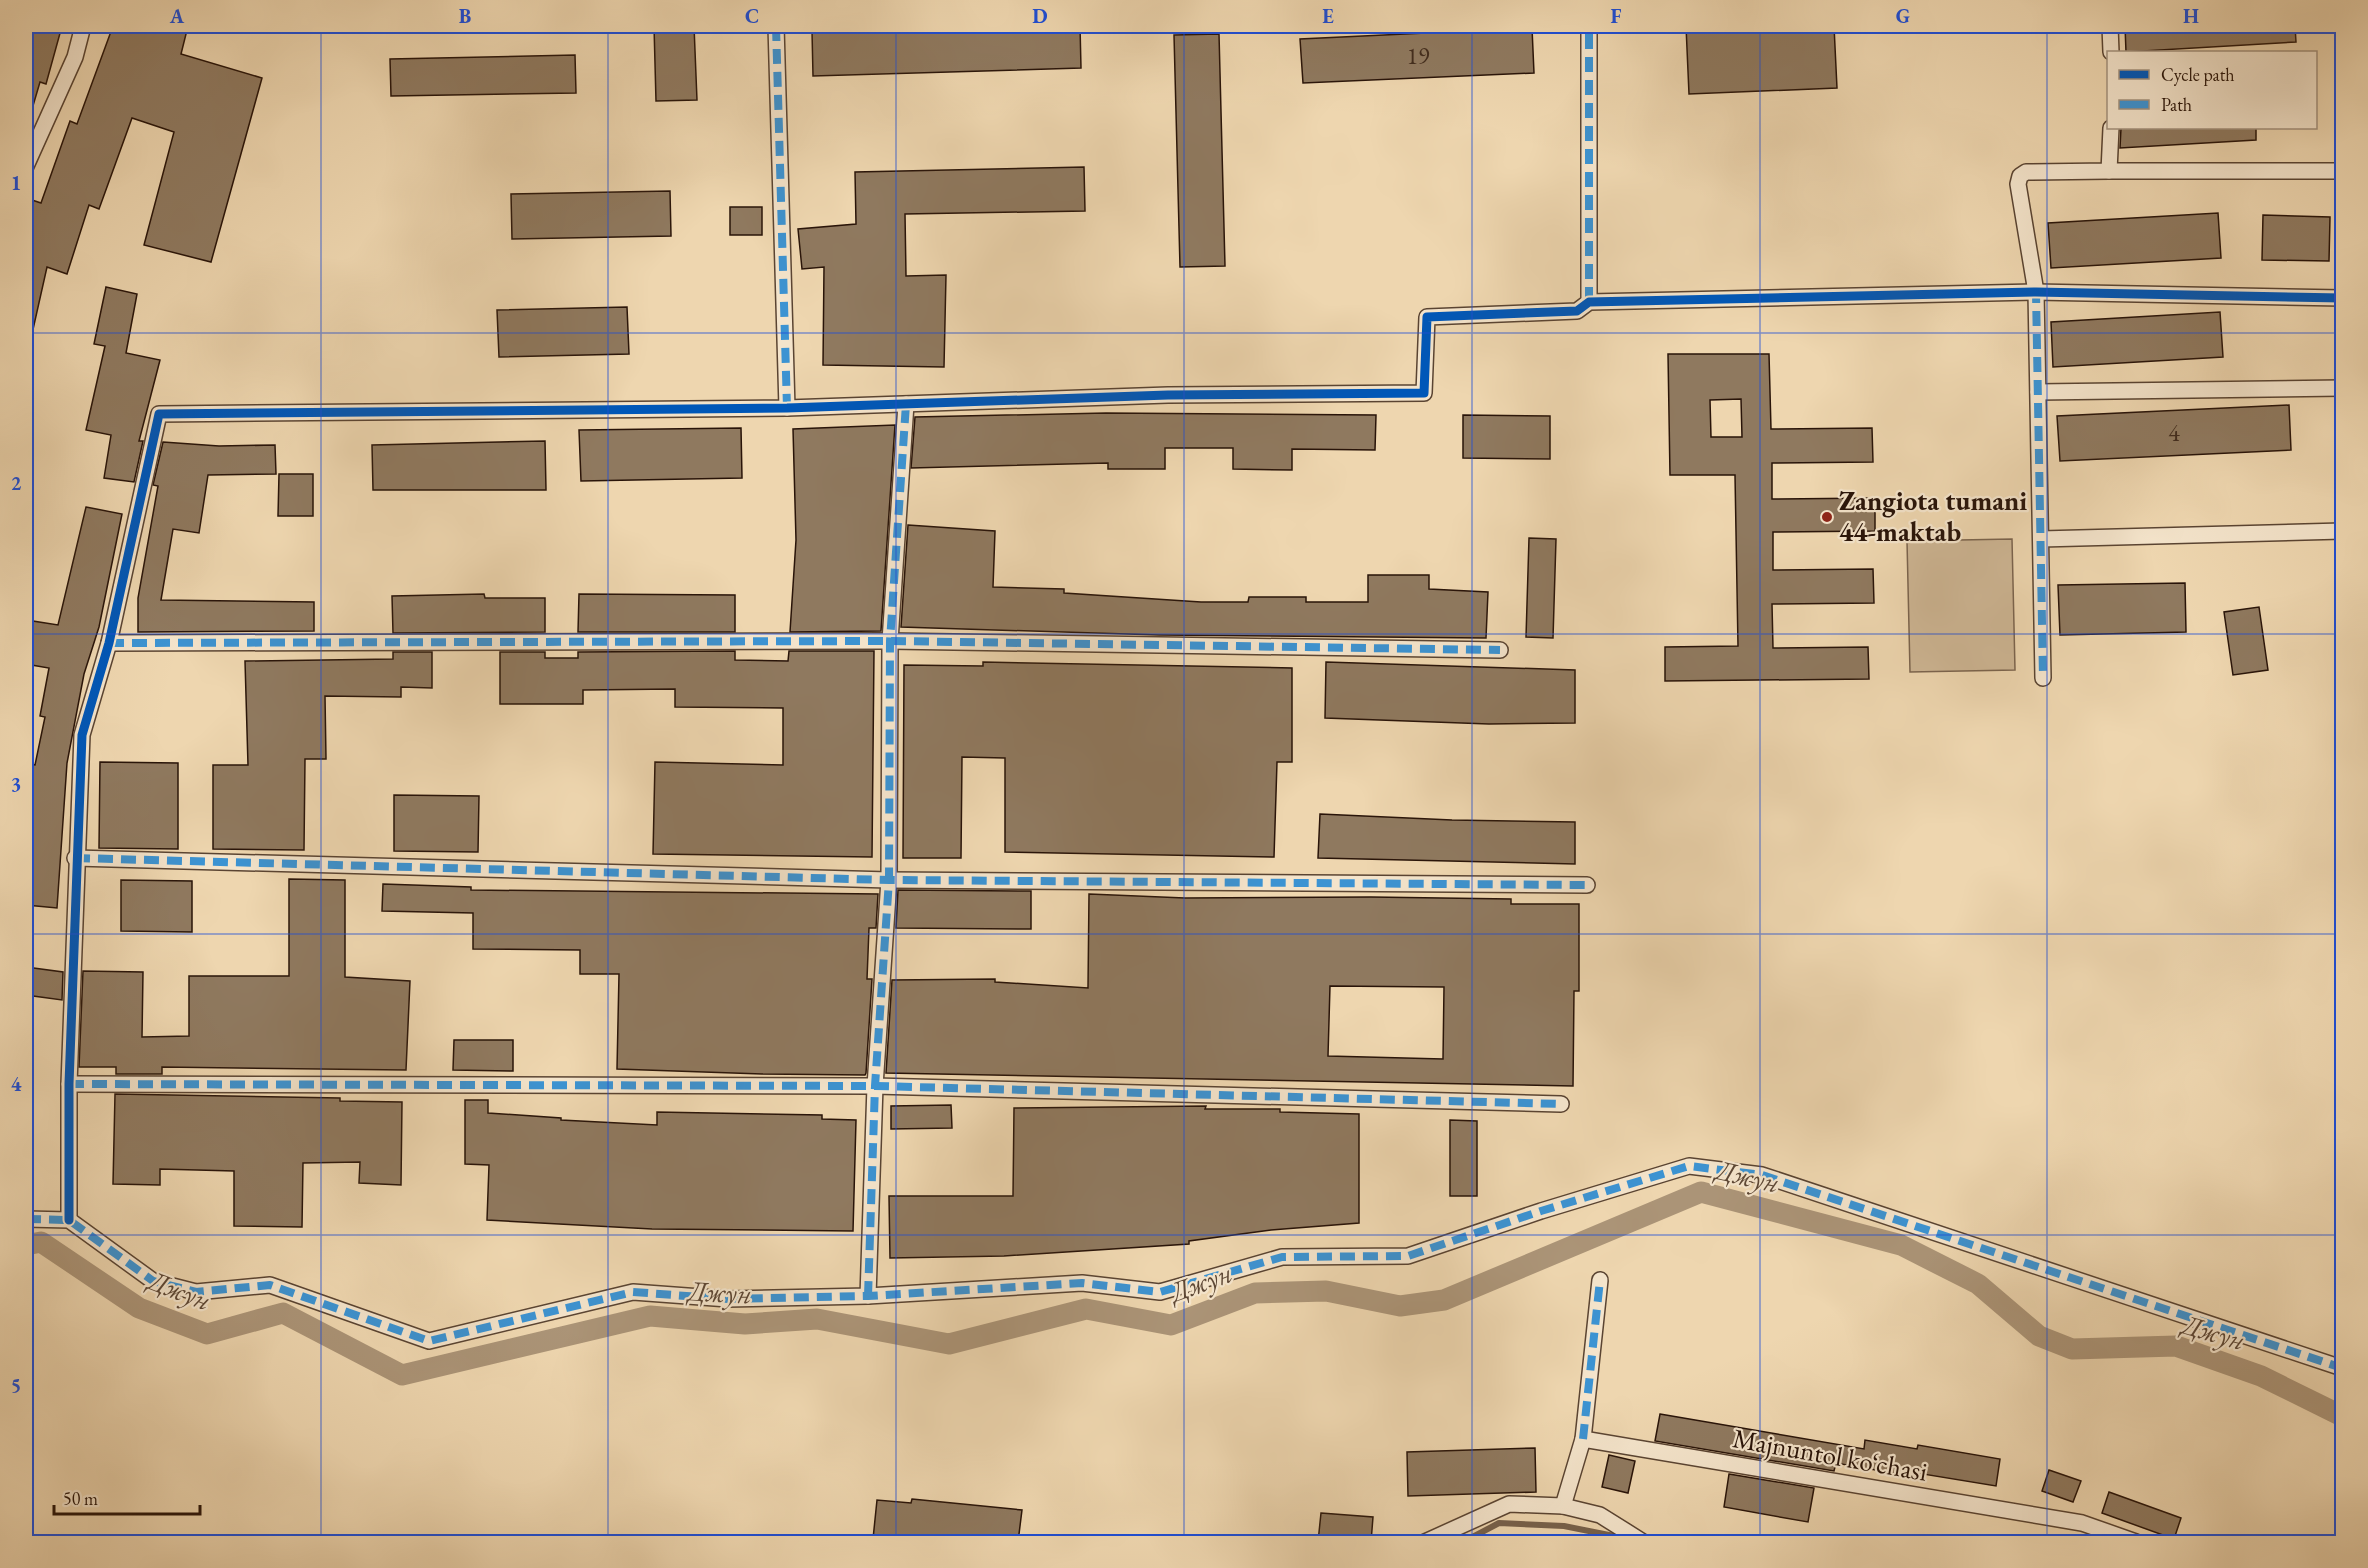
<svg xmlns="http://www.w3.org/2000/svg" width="2368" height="1568" viewBox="0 0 2368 1568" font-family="'EB Garamond',serif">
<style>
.green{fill:#cdb593;stroke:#7b644e;stroke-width:1.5}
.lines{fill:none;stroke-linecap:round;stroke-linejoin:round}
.stream{stroke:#77614b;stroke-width:6}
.canal{stroke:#ab9477;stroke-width:21}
.building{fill:#8f795f;stroke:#291409;stroke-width:1.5;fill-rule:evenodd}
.minor-casing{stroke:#5a4432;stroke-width:18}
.minor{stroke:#f4e4cb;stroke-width:15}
.quiet{stroke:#3c93d2;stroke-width:8;stroke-dasharray:15 8;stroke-linecap:butt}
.cycleway-casing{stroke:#f4e4cb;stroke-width:13}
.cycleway{stroke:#0057b8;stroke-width:9}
.grid{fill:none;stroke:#1d4ed8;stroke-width:1.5;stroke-opacity:0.55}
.poi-dot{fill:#8f2418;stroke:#f4e4cb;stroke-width:2}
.labels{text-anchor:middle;stroke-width:4.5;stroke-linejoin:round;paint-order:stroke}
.number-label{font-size:24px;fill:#422d1e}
.poi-label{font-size:27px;font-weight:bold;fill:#291409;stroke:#f4e4cb;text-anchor:start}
.street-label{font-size:27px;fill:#291409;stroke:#f4e4cb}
.water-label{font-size:28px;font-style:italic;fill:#5d4735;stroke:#f4e4cb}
.neatline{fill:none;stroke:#1d4ed8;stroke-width:2}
.grid-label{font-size:20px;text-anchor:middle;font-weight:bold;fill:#1d4ed8}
</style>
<rect width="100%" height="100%" fill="#eed6af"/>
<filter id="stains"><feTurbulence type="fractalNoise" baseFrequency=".00333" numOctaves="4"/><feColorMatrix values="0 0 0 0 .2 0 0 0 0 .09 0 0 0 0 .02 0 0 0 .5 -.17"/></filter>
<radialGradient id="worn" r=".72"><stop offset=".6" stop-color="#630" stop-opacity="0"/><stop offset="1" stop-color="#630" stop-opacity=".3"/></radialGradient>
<path class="green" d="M2012,539l3,131 -105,2 -3,-131z"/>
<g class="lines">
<path class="stream" d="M1463,1542l36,-19 65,3 50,10 15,6"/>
<path class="canal" d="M26,1245l15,-3 98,66 68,26 76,-21 119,62 248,-59 95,8 72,-5 132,25 137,-35 85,16 84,-32 71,-2 74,15 44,-6 257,-108 200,53 77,39 61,52 33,13 104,-3 85,30 81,40"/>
</g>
<g class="building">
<path d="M30,26h32l-16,58 -6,-2 -10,34h-4v-73z"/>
<path d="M113,26h75l-7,28 81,24 -51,184 -67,-17 30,-113 -42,-14 -33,91 -10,-4 -22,69 -20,-7 -15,67 -6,-1v-122l3,-12 12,4 29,-82 7,3z"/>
<path d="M654,26h40l3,74 -41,1z"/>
<path d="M1009,26h71l1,42 -268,8 -1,-45z"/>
<path d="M1686,26h148l3,62 -148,6z"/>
<path d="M2125,26h170l1,16 -170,10z"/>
<path d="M1532,28l2,45 -231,10 -3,-44z"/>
<path d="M1219,34l6,232 -45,1 -6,-232z"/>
<path d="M575,55l1,38 -185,3 -1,-37z"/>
<path d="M2121,128h135v12l-136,8z"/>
<path d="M1084,167l1,44 -180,3 1,62 40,-1 -2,92 -121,-2 1,-98 -22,2 -4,-40 58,-5 -1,-52z"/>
<path d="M670,191l1,45 -159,3 -1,-45z"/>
<rect x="730" y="207" width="32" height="28"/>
<path d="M2218,213l3,45 -170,10 -3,-45z"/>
<path d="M2263,215l67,2 -1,44 -67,-1z"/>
<path d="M106,287l31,7 -11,59 34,7 -21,81h4l-9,41 -30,-4 7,-43 -25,-5 19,-84 -11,-2z"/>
<path d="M627,307l2,47 -130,3 -2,-47z"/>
<path d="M2220,312l3,45 -170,10 -2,-45z"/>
<path d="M1668,354h101l2,75 101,-1 1,34 -101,1v36l103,-1v33l-102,1v38l100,-1 1,34 -102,1 1,44 95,-1 1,32 -204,2v-34l73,-1 -3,-171h-65zM1741,399l1,38h-31l-1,-37z"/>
<path d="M2289,405l2,45 -231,11 -3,-45z"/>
<path d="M1106,413l270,2 -1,35 -83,-1v21l-59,-1v-21h-68v21h-57v-6l-197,5 4,-51z"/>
<path d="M1463,415l87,1v43l-87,-1z"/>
<path d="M895,425l-14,206 -91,1 6,-92 -3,-111z"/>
<path d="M741,428l1,50 -161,3 -2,-51z"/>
<path d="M545,441l1,49h-173l-1,-45z"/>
<path d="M163,442l56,4 56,-1 1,29 -68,1 -9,58 -26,-4 -12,71 153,2v29l-176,1v-34l20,-112 -5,-1z"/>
<path d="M279,474h34v42h-35z"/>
<path d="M86,507l36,7 -23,113 -15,47 -17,89 -10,145 -31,-3 2,-141 7,1 10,-48 -5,-1 9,-48 -23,-4v-44l32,5z"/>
<path d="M908,525l87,6 -2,56 71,2v4l137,9h47l1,-5h57v5h62v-27h61v14l59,3 -2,46 -327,-3 -258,-8z"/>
<path d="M1529,538l27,1 -3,99 -27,-1z"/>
<path d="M2185,583l1,49 -126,3 -2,-50z"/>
<path d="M484,594l1,4h60v34l-152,1 -1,-37z"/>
<path d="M579,594l156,1v37h-157z"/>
<path d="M2259,607l9,63 -35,5 -9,-63z"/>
<path d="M735,651v9l53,1 1,-10h85l-2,206 -219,-3 2,-92 128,3v-57l-108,-1v-18l-92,1v14h-83v-52h45v6h33v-6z"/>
<path d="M393,652h39v36l-31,-1v10l-76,-1 1,63h-21l-1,91 -91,-1v-84h35l-3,-104 148,-2z"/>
<path d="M983,662l309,6v94h-15l-3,95 -269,-5v-94l-43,-1 -1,101h-58l1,-193 79,1z"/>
<path d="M1326,662l249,8v53l-86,1 -164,-6z"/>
<path d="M100,762l78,1v86l-79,-1z"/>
<path d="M394,795l85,1 -1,56 -84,-1z"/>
<path d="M1320,814l132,6 123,2v42l-257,-6z"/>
<path d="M289,879l56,1v97l65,4 -4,89 -244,-3v7h-46v-7h-37l4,-96 60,1 -1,65 47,-1v-60h100z"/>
<path d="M121,880l71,1v51l-71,-1z"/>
<path d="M383,884l88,3v3l407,4 -2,34h-7l-2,51h5l-6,94 -1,2 -103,-1 -145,-5 2,-95h-39v-24l-107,-1v-36l-91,-2z"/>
<path d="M898,890l133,1v38l-135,-1z"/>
<path d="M1089,894l96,4 186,-1 140,2v5h68v87h-5l-1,95 -687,-13 6,-93 103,-1v3l93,6zM1330,986l114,1 -1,72 -115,-3z"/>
<path d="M26,967l37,5 -1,28 -36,-5z"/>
<path d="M454,1040h59v31l-60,-1z"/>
<path d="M115,1094l225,4v3l62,1 -1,83 -42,-2 1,-21 -57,1 -1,64 -68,-1v-55l-74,-2v16l-47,-1z"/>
<path d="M465,1100h23v13l73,5v2l96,5v-13l165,3v4l34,1 -3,111 -201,-2 -165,-9 2,-55 -24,-1z"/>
<path d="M951,1105l1,23 -61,1v-23z"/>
<path d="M1206,1106l-1,3h75v3l79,2v109l-88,7 -82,11v3l-185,12 -114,2 -1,-62h124l1,-88z"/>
<path d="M1450,1120l27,1v75h-27z"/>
<path d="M1660,1414l204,35 1,-9 52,9 1,-4 82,14 -4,27 -97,-16 -1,4 -62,-11 -2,8 -179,-30z"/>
<path d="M1535,1448l1,44 -128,4 -1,-44z"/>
<path d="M1609,1455l26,6 -7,32 -26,-6z"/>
<path d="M2049,1470l32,11 -8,21 -31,-11z"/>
<path d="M1729,1474l85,14 -6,34 -84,-15z"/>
<path d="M2109,1492l72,26 -7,21 -72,-26z"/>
<path d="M912,1499l110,11 -4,32h-100l-45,-3 4,-39 34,3z"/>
<path d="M1321,1513l52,4 -2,25h-53z"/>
</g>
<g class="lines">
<defs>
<g id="minor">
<path d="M776,26l11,382"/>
<path d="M2110,26l1,26"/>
<path d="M26,166l49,-109 8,-31"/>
<path d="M2109,171h233"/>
<path d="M1589,302v-276"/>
<path d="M2038,392l304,-4"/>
<path d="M2041,539l301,-8"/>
<path d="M109,643l781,-2 610,9"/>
<path d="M2043,678l-7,-386 -18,-108 2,-8 6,-4 83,-1 2,-43"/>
<path d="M75,858l814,22 698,5"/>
<path d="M69,1084l806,2 686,18"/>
<path d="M26,1219l43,1 84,61 43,11 74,-7 159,56 204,-49 95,7 140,-3 214,-13 78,9 122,-35 126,-1 133,-45 148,-45 73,9 580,193"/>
<path d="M69,1220v-136l13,-349 27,-92 50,-229 628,-6 381,-13 256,-2 3,-76 150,-6 12,-9 447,-10 306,6"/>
<path d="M868,1296l7,-210 14,-206 1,-239 16,-237"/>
<path d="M1583,1439l17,-159"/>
<path d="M1563,1506l20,-67 499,84 54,19"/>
<path d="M1425,1542l84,-38 54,2 37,9 43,27"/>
</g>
</defs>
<use href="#minor" class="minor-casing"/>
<use href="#minor" class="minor"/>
<g class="quiet">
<path d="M776,26l11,382"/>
<path d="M2032,292h4l7,386"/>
<path d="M1589,302v-276"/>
<path d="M109,643l781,-2 610,9"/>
<path d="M75,858l814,22 698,5"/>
<path d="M69,1084l806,2 686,18"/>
<path d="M26,1219l43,1 84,61 43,11 74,-7 159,56 204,-49 95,7 140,-3 214,-13 78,9 122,-35 126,-1 133,-45 148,-45 73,9 580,193"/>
<path d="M868,1296l7,-210 14,-206 1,-239 16,-237"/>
<path d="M1583,1439l17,-159"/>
</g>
<defs>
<path id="cycleway" d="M69,1220v-136l13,-349 27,-92 50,-229 628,-6 381,-13 256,-2 3,-76 150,-6 12,-9 447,-10 306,6"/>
</defs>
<use href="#cycleway" class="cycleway-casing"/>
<use href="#cycleway" class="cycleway"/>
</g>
<path class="grid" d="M321,26v1516M608,26v1516M896,26v1516M1184,26v1516M1472,26v1516M1760,26v1516M2047,26v1516M26,333h2316M26,634h2316M26,934h2316M26,1235h2316"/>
<circle class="poi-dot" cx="1827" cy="517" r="6"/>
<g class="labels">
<g class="number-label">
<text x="1418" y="64">19</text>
<text x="2174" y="441">4</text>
</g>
<g class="poi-label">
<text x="1839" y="510">Zangiota tumani<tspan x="1839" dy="31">44-maktab</tspan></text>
</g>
<g class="street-label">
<text transform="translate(1830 1455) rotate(10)" y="9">Majnuntol ko‘chasi</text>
</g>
<g class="water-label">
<text transform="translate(1748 1176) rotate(13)" y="10">Джун</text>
<text transform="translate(1201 1282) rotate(-20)" y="10">Джун</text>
<text transform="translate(180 1290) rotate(21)" y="10">Джун</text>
<text transform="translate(720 1292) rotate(3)" y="10">Джун</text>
<text transform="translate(2214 1332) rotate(16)" y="10">Джун</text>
</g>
</g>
<rect width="2368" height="1568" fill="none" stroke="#eed6af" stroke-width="66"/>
<rect x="2107" y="51" width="210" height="78" fill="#f4e4cb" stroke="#a3917d" stroke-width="1.5"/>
<rect x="2119" y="70" width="30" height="9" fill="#0057b8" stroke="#a3917d" stroke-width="1.5"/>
<text x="2161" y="81" font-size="18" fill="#291409">Cycle path</text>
<rect x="2119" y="100" width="30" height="9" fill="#3c93d2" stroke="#a3917d" stroke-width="1.5"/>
<text x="2161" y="111" font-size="18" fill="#291409">Path</text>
<path d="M54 1505v9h146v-9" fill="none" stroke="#291409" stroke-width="3"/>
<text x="63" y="1505" font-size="18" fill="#291409" stroke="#f4e4cb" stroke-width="4.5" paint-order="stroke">50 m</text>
<rect x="33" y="33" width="2302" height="1502" class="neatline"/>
<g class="grid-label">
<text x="177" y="23">A</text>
<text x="465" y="23">B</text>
<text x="752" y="23">C</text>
<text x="1040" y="23">D</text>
<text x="1328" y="23">E</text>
<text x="1616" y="23">F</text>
<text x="1903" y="23">G</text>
<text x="2191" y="23">H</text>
<text x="16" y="190">1</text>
<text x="16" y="490">2</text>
<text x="16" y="791">3</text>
<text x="16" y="1091">4</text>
<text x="16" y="1392">5</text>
</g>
<rect width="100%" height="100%" filter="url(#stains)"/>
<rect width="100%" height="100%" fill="url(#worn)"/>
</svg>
